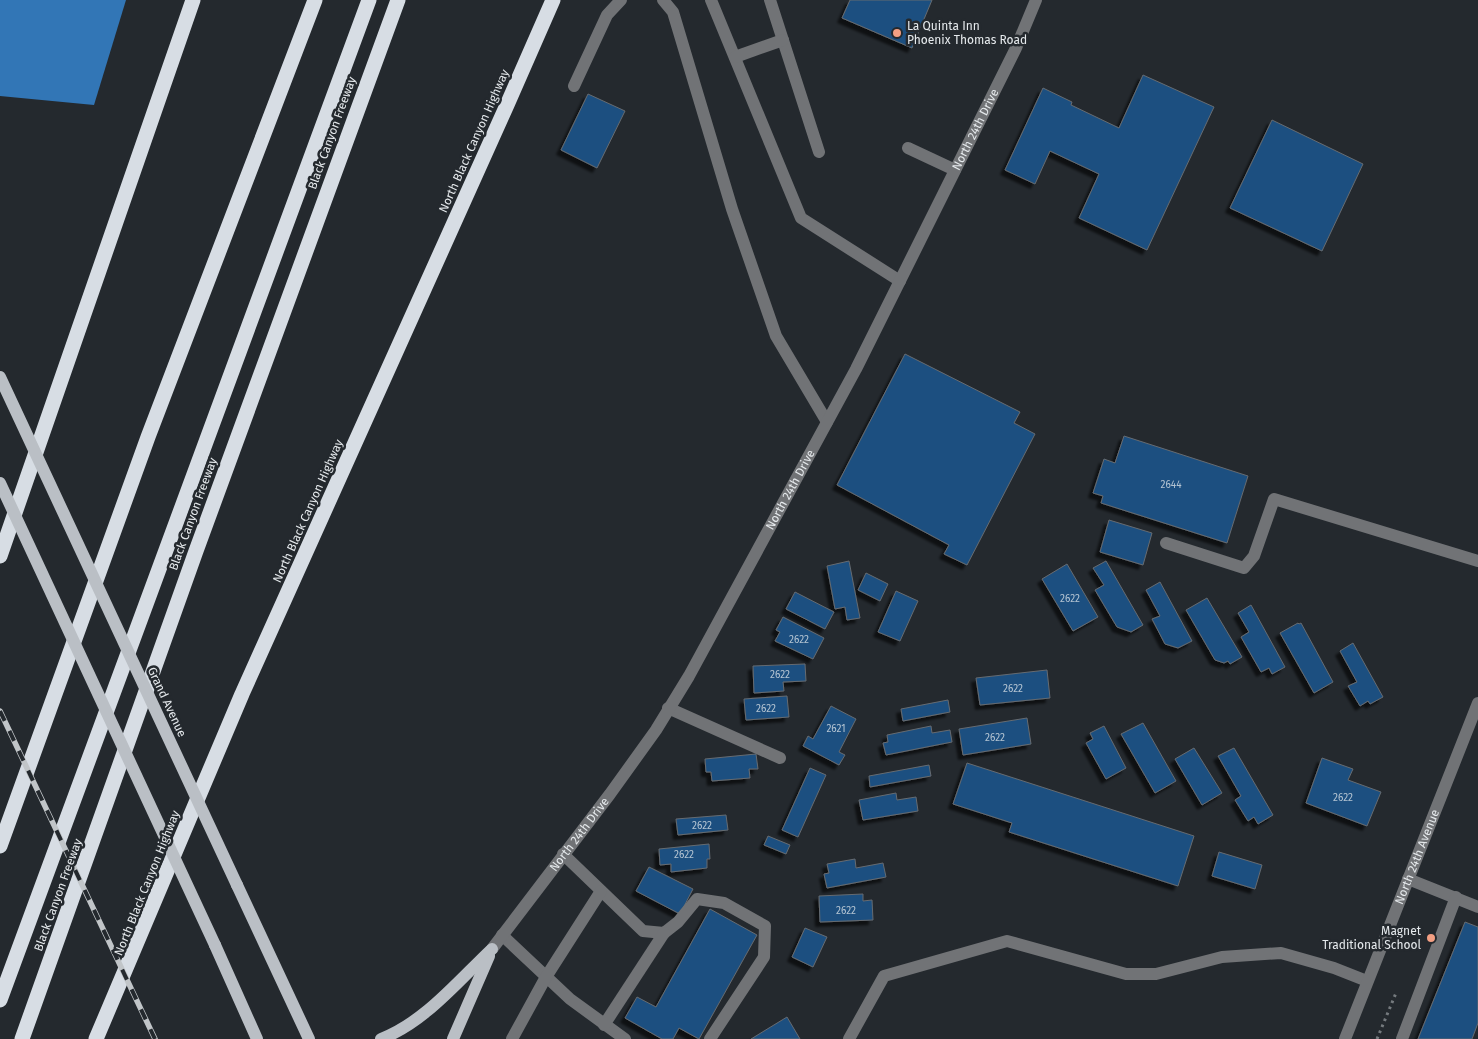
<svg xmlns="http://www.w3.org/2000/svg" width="1478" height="1039" viewBox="0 0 1478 1039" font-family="'Fira Sans',sans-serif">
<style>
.water{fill:#3276b6}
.building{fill:#1c5080;stroke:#666b71;filter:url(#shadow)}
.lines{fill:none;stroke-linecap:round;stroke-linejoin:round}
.path{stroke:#757a7e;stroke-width:3;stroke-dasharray:2.5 4;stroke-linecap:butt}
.minor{stroke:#717376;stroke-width:12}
.major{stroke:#babfc5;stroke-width:12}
.highway{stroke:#d7dde4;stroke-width:15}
.rail-casing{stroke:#c1c5c8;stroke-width:5.5}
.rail{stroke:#24292e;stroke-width:4;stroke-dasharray:11;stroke-linecap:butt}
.major-bridge{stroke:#babfc5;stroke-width:12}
.poi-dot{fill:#f39f83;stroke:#24292e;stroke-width:2}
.labels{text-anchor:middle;stroke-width:5;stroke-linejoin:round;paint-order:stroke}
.number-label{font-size:10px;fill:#b4c4d2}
.poi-label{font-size:12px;fill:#e6eaed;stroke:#24292e;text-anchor:start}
.street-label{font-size:12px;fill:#e6eaed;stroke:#24292e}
</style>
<defs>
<filter id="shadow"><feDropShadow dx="-4.5" dy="4.5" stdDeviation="1" flood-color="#0009"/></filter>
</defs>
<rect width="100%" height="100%" fill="#24292e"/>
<path class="water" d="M0,0h126l-32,105 -94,-9z"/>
<g class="building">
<path d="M850,0h82l-20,48 -70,-30z"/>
<path d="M1143,75l71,32 -67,143 -68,-32 20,-44 -49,-23 -15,33 -30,-14 38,-82 29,14 -1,3 48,23z"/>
<path d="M588,94l37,17 -28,57 -36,-18z"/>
<path d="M1272,120l91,44 -41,87 -92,-43z"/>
<path d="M905,354l115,58 -6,11 21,11 -68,131 -23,-11 5,-9 -112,-60z"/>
<path d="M1124,436l124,40 -21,67 -126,-40 2,-7 -10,-3 11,-34 11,4z"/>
<path d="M1109,520l43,13 -9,32 -43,-13z"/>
<path d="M849,561l11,57 -13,2 -2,-13 -10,2 -8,-43z"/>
<path d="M1106,561l37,64 -12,7 -14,-5 -22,-37 9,-5 -11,-17z"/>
<path d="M1067,564l31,53 -25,14 -31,-52z"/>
<path d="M866,573l22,11 -8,17 -22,-11z"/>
<path d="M1160,582l32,59 -14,7 -13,-4 -13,-25 8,-3 -14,-26z"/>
<path d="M896,591l22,10 -18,40 -22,-9z"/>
<path d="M795,592l39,20 -9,17 -39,-20z"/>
<path d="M1207,598l35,59 -12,7 -2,-3 -4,2 -9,-3 -29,-50z"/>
<path d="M1251,605l34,62 -13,7 -3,-6 -8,4 -20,-35 8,-5 -11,-19z"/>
<path d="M783,617l41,21 -11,21 -38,-18 5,-9 -4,-2z"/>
<path d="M1298,623l1,1 2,-1 32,59 -19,11 -34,-60z"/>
<path d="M1353,643l30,54 -13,7 -2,-3 -8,5 -12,-20 9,-4 -17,-31z"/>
<path d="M805,664l1,17 -23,1 1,9 -30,2 -1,-27z"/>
<path d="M1047,670l3,28 -70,7 -4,-27z"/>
<path d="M787,696l2,21 -43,3 -2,-21z"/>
<path d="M948,700l2,12 -47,9 -2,-12z"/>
<path d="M831,706l25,13 -17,33 6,3 -6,10 -36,-19 5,-10 5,3z"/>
<path d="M1027,718l4,26 -68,11 -4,-26z"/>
<path d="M1143,723l33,58 -21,12 -34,-59z"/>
<path d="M931,726l1,7 18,-3 2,12 -66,13 -3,-12 5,-1 -1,-7z"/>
<path d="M1104,726l22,42 -20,11 -20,-36 7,-4 -3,-6z"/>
<path d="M1194,748l28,45 -20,12 -27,-46z"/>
<path d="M1234,748l39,67 -15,9 -4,-7 -6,4 -13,-21 6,-4 -23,-40z"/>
<path d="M756,754l2,15h-9l1,9 -38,3 -1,-9h-5l-1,-13z"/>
<path d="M1322,758l31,11 -5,11 33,12 -14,34 -61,-23z"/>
<path d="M967,763l227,73 -16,50 -169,-54 3,-9 -59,-19z"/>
<path d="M929,765l2,11 -61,11 -1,-11z"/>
<path d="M810,768l16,7 -28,62 -16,-7z"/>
<path d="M896,793l1,7 19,-3 2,14 -55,9 -4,-20z"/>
<path d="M726,815l2,15 -50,5 -2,-16z"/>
<path d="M768,836l22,9 -4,9 -22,-9z"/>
<path d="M709,844l1,15h-3v9l-36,4v-8l-11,1 -1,-16z"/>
<path d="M1219,852l43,13 -7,24 -43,-13z"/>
<path d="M855,859l1,9 27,-5 3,14 -59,11 -3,-14 5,-1 -2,-9z"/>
<path d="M649,867l44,22 -13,25 -44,-23z"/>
<path d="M863,894v7l9,-1 1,20 -53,2 -1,-26z"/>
<path d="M710,909l47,26 -58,104 -20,-11 -6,11h-11l-37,-21 12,-21 19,10z"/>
<path d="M1465,922l13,5v96l-6,16h-54z"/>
<path d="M805,928l22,9 -14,30 -21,-10z"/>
<path d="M787,1017l13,22h-49z"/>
</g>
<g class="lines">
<path class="path" d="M1377,1039l19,-46"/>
<g class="minor">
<path d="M663,0l10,12 59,197 44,127 51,86"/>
<path d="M711,0l90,218 99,63"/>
<path d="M770,0l49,152"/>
<path d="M735,57l48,-17"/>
<path d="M574,86l33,-71 14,-15"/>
<path d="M908,148l47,22"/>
<path d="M1166,543l78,25 10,-12 20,-57 204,62"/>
<path d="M668,708l112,50"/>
<path d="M563,854l80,77 21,2 14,-11 19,-23 27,4 41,23 -1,31 -54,82"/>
<path d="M1408,879l70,28"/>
<path d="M502,935l68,64 55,40"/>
<path id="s1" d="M492,949l118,-155 46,-64 33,-54 167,-307 160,-321 20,-48"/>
<path d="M604,1025l60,-92"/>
<path d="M512,1039l34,-62 55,-86"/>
<path d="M849,1039l35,-63 123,-35 119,33h30l66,-17 59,-4 53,15 33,13"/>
<path id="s2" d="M1345,1039l133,-336"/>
<path d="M1402,1039l54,-142"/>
</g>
<g class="major">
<path d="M237,885l72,154"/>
<path d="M215,945l42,94"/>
<path d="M381,1039c44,-17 77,-58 111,-90"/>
<path d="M453,1039l36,-83"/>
</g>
<g class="highway">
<path d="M0,556l193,-556"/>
<path d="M0,846l148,-409 167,-437"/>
<path d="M0,1000l369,-1000"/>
<path d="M22,1039l174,-488 202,-551"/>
<path d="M96,1039l146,-345 265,-589 46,-105"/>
</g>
<defs>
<path id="rail" d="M0,711l155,328"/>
</defs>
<use href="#rail" class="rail-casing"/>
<use href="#rail" class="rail"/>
<g class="major-bridge">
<path d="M0,377l237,508"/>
<path d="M0,483l215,462"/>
</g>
</g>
<g class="poi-dot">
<circle cx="897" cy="33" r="5"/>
<circle cx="1431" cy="938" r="5"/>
</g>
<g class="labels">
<g class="number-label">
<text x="1171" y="488">2644</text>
<text x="1070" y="602">2622</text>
<text x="799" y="643">2622</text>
<text x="780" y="678">2622</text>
<text x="1013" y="692">2622</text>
<text x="766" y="712">2622</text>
<text x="836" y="732">2621</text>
<text x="995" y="741">2622</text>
<text x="1343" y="801">2622</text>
<text x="702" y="829">2622</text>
<text x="684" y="858">2622</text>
<text x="846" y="914">2622</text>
</g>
<g class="poi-label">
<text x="907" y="30">La Quinta Inn<tspan x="907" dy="14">Phoenix Thomas Road</tspan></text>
<text x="1421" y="935" text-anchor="end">Magnet<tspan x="1421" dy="14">Traditional School</tspan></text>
</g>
<g class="street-label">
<text dy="4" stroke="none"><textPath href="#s1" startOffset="954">North 24th Drive</textPath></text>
<text transform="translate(332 133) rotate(-70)" y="4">Black Canyon Freeway</text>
<text transform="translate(474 141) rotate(-66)" y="4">North Black Canyon Highway</text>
<text dy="4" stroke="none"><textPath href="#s1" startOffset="549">North 24th Drive</textPath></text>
<text transform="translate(308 511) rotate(-66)" y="4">North Black Canyon Highway</text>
<text transform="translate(193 514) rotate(-70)" y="4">Black Canyon Freeway</text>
<text transform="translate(167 702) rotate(65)" y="4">Grand Avenue</text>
<text dy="4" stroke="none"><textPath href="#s1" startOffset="144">North 24th Drive</textPath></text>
<text dy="4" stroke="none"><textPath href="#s2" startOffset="196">North 24th Avenue</textPath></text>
<text transform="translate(147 883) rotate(-68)" y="4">North Black Canyon Highway</text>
<text transform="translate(58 895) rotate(-70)" y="4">Black Canyon Freeway</text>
</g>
</g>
</svg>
